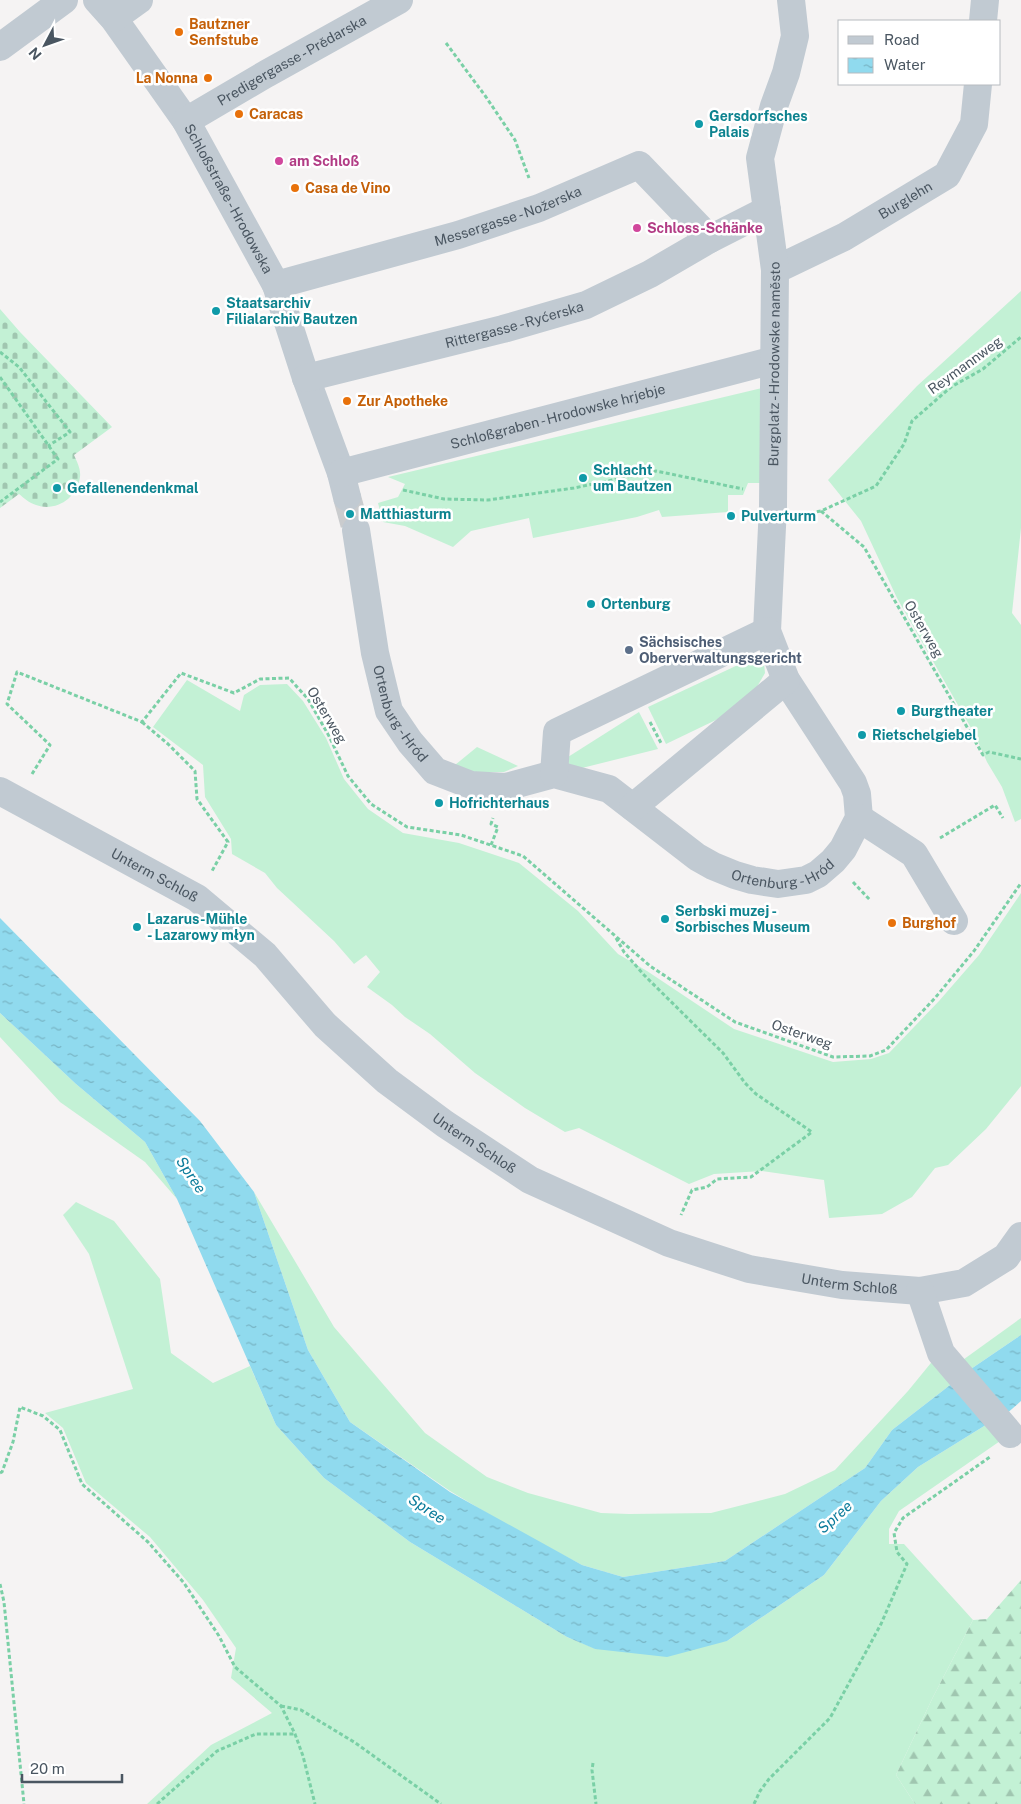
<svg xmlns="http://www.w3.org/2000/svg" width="1021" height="1804" viewBox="0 0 1021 1804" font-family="'Public Sans',sans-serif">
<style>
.grass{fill:#c3f1d5}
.forest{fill:url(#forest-firs)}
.cemetery{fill:url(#cemetery-stones)}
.water{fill:url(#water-ripples)}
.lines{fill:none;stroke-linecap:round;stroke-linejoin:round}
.minor-tunnel{stroke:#caccce;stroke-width:28;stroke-dasharray:28 14;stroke-linecap:butt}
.path{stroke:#7ad0a6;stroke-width:3;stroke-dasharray:4 2.5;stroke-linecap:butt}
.minor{stroke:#c1cad2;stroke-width:28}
.food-dot{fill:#e8710a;stroke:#fff;stroke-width:2}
.culture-dot{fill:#0f9aa8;stroke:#fff;stroke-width:2}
.hotel-dot{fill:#d1479c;stroke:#fff;stroke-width:2}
.service-dot{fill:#5c6f8a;stroke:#fff;stroke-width:2}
.labels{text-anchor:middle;stroke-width:5;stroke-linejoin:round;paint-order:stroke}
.food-label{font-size:14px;font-weight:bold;fill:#c56008;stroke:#fff;text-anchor:start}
.street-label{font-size:14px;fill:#4a5661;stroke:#fff}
.culture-label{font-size:14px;font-weight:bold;fill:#0d838f;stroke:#fff;text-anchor:start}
.hotel-label{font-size:14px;font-weight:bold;fill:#b23c85;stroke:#fff;text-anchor:start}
.service-label{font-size:14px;font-weight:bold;fill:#4e5e75;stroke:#fff;text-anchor:start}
.water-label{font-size:15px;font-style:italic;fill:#0c7c9b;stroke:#fff}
</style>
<defs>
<pattern id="forest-firs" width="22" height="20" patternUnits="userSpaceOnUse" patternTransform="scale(1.25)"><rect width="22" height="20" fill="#c3f1d5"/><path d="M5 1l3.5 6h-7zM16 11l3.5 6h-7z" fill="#a0c6b0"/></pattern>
<pattern id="cemetery-stones" width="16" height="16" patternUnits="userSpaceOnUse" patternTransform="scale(1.25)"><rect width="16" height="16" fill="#c3f1d5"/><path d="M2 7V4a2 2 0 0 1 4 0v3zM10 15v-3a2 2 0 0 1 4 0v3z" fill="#a0c6b0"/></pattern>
<pattern id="water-ripples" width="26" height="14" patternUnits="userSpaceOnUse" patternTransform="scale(1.25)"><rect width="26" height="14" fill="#90daee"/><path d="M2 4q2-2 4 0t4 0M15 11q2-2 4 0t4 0" fill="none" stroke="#78b4c4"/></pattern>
</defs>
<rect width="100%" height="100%" fill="#f5f3f3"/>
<g class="grass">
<path d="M1021,291v237l-9,85 9,12v194l-6,3 -13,-35 -15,-25 -12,-27 -78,-137 -36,-77 -33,-41 89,-94z"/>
<path d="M762,388l1,95h-15l-5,12h-15v17l-66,5 -3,-7 -22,7 -104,21 -4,-20 -58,13 -18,16 -48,-21 -22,-4 -5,-19 20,-6 7,-13 -17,-7z"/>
<path d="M755,657l9,6 1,10 -11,19 -36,27 -52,25 -18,-37z"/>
<path d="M187,680l53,31 4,-16 16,-10 27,-1 16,17 23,37 18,41 24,30 35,24 56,10 60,20 59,48 40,43 29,17 87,58 99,33 38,-3 18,-6 50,-52 40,-46 42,-62v193l-35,43 -38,36 -13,3 -23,29 -30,17 -53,4 -5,-38 -62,-9 -48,3 -25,10 -110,-56 -14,4 -40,-24 -50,-35 -45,-39 -25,-17 -13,-12 -25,-18 13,-15 -14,-17 -12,9 -20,-23 -57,-53 -12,-15 -33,-19 -1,-15 -26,-42 -2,-32 -50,-38z"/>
<path d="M639,712l19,37 -84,21 -6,-6v-7z"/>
<path d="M477,747l41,19 -14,6h-41l-8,-7z"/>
<path d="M0,1013l76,71 69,58 32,57 -32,-37 -85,-60 -60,-65z"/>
<path d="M254,1192l80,135 91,106 62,44 41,16 73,20 28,1 82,-1 74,-19 50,-24 73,-79 27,-33 19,24 -62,48 -27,38 -140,93 -102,16 -41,-12 -70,-37 -62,-37 -100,-69 -42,-72z"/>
<path d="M76,1202l38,19 46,58 11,74 42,30 37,-17 26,59 48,53 86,64 157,95 29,12 131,-8 97,-66 57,-74 37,-34 71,-44 14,16 -104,72 -10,18v15h15l69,76 -40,77 -37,78 19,29h-768l64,-59 61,-32 -41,-35 5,-30 -33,-48 -53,-63 -64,-54 -23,-55 -18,-15 88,-24 -44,-135 -26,-39z"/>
<path d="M1021,1318v17l-53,36 -8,-9z"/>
</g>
<path class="forest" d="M1021,1580v224h-106l-19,-29 37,-78 40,-77 14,-1z"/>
<path class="cemetery" d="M0,309l20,23 92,95 -38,28c3,7 7,14 6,22 -3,22 -25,35 -44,28 -7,-2 -12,-7 -17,-11l-19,14z"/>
<g class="water">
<path d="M0,918l200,203 54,71 54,158 42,72 100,70 132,73 41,12 102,-16 140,-93 27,-38 62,-48 35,41 -71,44 -37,34 -57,74 -97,66 -60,16 -72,-8 -28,-12 -157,-95 -86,-64 -48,-53 -99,-226 -32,-57 -69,-58 -76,-71z"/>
<path d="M1021,1335v66l-16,14 -37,-44z"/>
</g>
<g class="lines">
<path class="minor-tunnel" d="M347,497l9,33"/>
<g class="path">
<path d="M446,43l40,54 29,43 14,38"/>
<path d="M0,352l19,15 51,65 -22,14"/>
<path d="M0,377l58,82 -58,43"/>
<path d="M403,490l41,9 44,1 86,-12 82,-17 87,18"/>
<path d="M821,511l43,36 119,208 6,-3 32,7"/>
<path d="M804,514l17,-3 55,-25 28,-42 8,-23 39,-34 32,-18 38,-32"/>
<path d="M142,722l26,22 27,27 2,28 31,43 -16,29"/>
<path d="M650,722l11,21"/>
<path d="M32,774l18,-29 -43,-41 10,-32 125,50 39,-49 53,20 26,-14 29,-1 19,21 21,37 19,40 23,28 36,23 54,8 62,21 127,110 85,56 98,35 37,-1 16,-6 49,-52 39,-47 47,-68"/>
<path d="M940,838l55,-33 8,13"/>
<path d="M491,845l7,-18 -7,-3 2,-6"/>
<path d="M853,882l17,18"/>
<path d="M616,938l8,14 20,23 79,78 22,30 11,11 56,38 -61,45 -34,2 -10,8 -15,3 -11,25"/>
<path d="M0,1473l2,-1 11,-30 7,-35 23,9 17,14 22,54 66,58 36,41 35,53 16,31 46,39 14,28 8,22 12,48"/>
<path d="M0,1584l4,18 20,202"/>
<path d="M281,1706l20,4 53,32 87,62"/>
<path d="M593,1763l-1,7 4,34"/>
<path d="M157,1804l60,-53 39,-17h39"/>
<path d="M754,1804l6,-13 9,-12 61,-61 51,-94 26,-60 -10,-12 -3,-19 9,-15 87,-61"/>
</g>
<g class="minor">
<path id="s1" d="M97,0l17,19 72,102 90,164 30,93 35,95 6,24"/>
<path d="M101,3l13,15 25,-18"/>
<path d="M983,21l2,-21"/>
<path d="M0,47l64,-47"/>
<path id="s2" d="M186,121l80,-47 133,-74"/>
<path id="s3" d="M775,270l69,-33 103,-62 27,-51 4,-40"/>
<path id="s4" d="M276,285l182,-50 81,-27 100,-43 71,74"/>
<path id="s5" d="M306,378l197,-49 83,-24 64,-31 60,-35 57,-29"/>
<path id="s6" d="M341,473l433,-113"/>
<path id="s7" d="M356,530l19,123 14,58 21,31 25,29 36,14 35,2 48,-13 55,15 88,68 16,9 22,9 17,5 26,4 28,-4 12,-6 15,-13 10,-12 16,-31 -2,-24 -4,-11 -67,-103 -19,-49 6,-125 2,-236 -15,-112 14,-52 12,-33 9,-37 -4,-36"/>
<path d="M554,774l3,-42 210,-101"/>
<path id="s8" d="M0,791l197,107 68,57 60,70 62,56 58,43 85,56 139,63 80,26 93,16 78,6 44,-8 42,-26 15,-21"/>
<path d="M633,807l153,-127"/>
<path d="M859,818l55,36 40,67"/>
<path d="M920,1291l21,62 69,81"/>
</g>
</g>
<g class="food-dot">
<circle cx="179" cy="32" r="5"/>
<circle cx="208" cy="78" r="5"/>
<circle cx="239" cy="114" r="5"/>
<circle cx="295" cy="188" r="5"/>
<circle cx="347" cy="401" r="5"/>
<circle cx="892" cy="923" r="5"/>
</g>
<g class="culture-dot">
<circle cx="699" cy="124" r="5"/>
<circle cx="216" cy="311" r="5"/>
<circle cx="583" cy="478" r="5"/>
<circle cx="57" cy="488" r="5"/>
<circle cx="350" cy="514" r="5"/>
<circle cx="731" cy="516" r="5"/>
<circle cx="591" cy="604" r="5"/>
<circle cx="901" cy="711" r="5"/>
<circle cx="862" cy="735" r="5"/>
<circle cx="439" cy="803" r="5"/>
<circle cx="665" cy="919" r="5"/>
<circle cx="137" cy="927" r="5"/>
</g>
<g class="hotel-dot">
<circle cx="279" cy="161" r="5"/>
<circle cx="637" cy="228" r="5"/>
</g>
<circle class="service-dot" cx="629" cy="650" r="5"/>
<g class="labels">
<g class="food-label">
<text x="189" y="29">Bautzner<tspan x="189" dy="16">Senfstube</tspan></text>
<text x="198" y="83" text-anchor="end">La Nonna</text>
<text x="249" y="119">Caracas</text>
<text x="305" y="193">Casa de Vino</text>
<text x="357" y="406">Zur Apotheke</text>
<text x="902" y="928">Burghof</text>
</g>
<g class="street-label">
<text dy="5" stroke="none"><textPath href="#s2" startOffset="122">Predigergasse - Prědarska</textPath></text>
<text dy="5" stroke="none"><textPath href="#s1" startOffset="239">Schloßstraße - Hrodowska</textPath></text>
<text dy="5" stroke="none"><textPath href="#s3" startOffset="148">Burglehn</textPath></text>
<text dy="5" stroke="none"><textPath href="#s4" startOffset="242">Messergasse - Nožerska</textPath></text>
<text dy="5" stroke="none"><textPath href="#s5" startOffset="215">Rittergasse - Ryćerska</textPath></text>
<text dy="5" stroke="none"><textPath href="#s7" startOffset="1228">Burgplatz - Hrodowske naměsto</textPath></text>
<text transform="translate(965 365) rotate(-36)" y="5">Reymannweg</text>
<text dy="5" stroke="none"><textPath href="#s6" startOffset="224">Schloßgraben - Hrodowske hrjebje</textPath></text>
<text transform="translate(924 629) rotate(60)" y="5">Osterweg</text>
<text dy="5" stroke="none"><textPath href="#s7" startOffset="191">Ortenburg - Hród</textPath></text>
<text transform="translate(327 715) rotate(59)" y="5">Osterweg</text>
<text dy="5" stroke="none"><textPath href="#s7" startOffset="644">Ortenburg - Hród</textPath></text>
<text dy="5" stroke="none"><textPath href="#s8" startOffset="176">Unterm Schloß</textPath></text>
<text transform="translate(802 1034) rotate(19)" y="5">Osterweg</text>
<text dy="5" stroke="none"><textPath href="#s8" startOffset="596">Unterm Schloß</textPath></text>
<text dy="5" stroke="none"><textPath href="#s8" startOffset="1001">Unterm Schloß</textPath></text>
</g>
<g class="culture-label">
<text x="709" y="121">Gersdorfsches<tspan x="709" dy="16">Palais</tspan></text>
<text x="226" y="308">Staatsarchiv<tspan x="226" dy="16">Filialarchiv Bautzen</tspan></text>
<text x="593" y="475">Schlacht<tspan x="593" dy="16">um Bautzen</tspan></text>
<text x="67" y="493">Gefallenendenkmal</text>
<text x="360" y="519">Matthiasturm</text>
<text x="741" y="521">Pulverturm</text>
<text x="601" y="609">Ortenburg</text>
<text x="911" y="716">Burgtheater</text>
<text x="872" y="740">Rietschelgiebel</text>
<text x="449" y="808">Hofrichterhaus</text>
<text x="675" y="916">Serbski muzej -<tspan x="675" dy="16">Sorbisches Museum</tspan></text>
<text x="147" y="924">Lazarus-Mühle<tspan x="147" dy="16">- Lazarowy młyn</tspan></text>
</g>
<g class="hotel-label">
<text x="289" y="166">am Schloß</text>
<text x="647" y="233">Schloss-Schänke</text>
</g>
<g class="service-label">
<text x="639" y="647">Sächsisches<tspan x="639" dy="16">Oberverwaltungsgericht</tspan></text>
</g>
<g class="water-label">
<text transform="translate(191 1175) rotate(56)" y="5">Spree</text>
<text transform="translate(427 1509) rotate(33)" y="5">Spree</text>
<text transform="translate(835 1517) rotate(-42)" y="5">Spree</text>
</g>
</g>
<rect x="838" y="20" width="162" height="65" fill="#ffffff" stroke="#b7bbc0"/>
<rect x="848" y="36" width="25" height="8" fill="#c1cad2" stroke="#b7bbc0"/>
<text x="884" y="45" font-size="15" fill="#4a5661">Road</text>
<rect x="848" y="58" width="25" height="15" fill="url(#water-ripples)" stroke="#b7bbc0"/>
<text x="884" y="70" font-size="15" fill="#4a5661">Water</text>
<g transform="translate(45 45) rotate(229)" stroke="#ffffff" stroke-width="4" paint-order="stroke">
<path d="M0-4L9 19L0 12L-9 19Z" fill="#4a5661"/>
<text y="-8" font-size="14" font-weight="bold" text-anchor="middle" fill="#4a5661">N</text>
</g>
<path d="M22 1774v8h100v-8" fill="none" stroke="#4a5661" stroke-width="2.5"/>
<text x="30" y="1774" font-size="15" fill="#4a5661" stroke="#ffffff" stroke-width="4" paint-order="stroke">20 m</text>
</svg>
